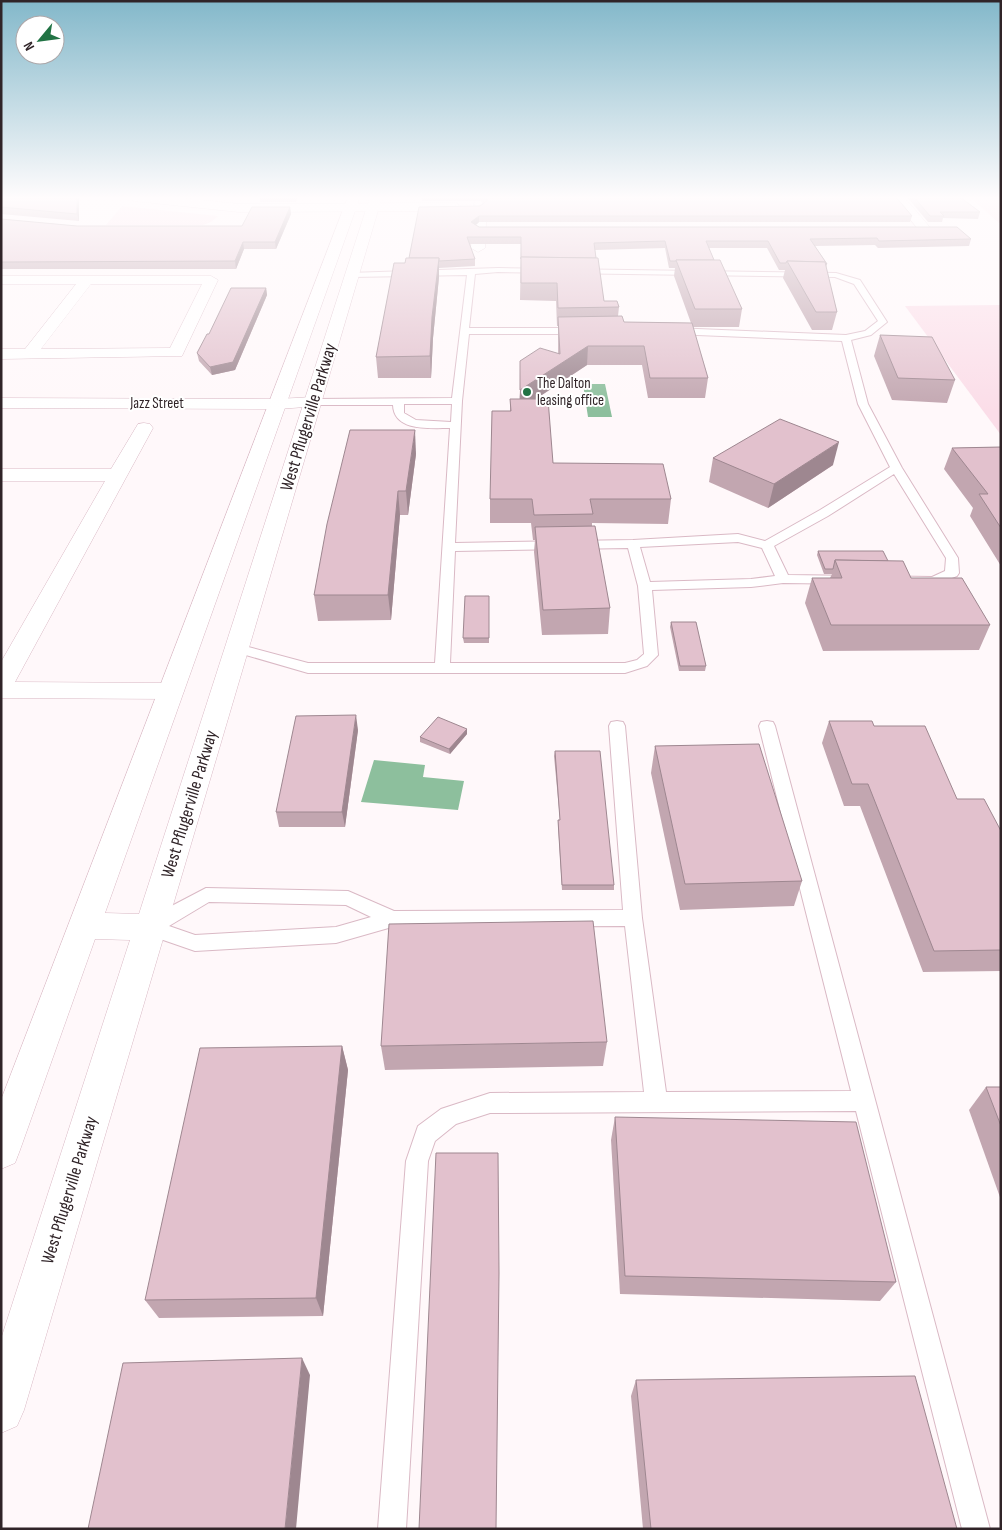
<svg xmlns="http://www.w3.org/2000/svg" width="1002" height="1530" viewBox="0 0 1002 1530" font-family="'Sofia Sans Condensed',sans-serif">
<style>
.green{fill:#fbdde8}
.water{fill:#8dbf9d}
.lines{fill:none;stroke-linecap:round;stroke-linejoin:round}
.lane-casing{stroke:#dab9c5;stroke-width:2}
.street-casing{stroke:#dab9c5;stroke-width:1}
.secondary-casing{stroke:#dab9c5;stroke-width:1}
.lane{fill:#fff;fill-rule:evenodd}
.street{fill:#fff;fill-rule:evenodd}
.secondary{fill:#fff;fill-rule:evenodd}
.wall{fill:#c2a6b0;fill-rule:evenodd}
.shaded-wall{fill:#9e8790}
.building{fill:#e2c1cd;stroke:#9e8790}
.poi-dot{fill:#217344;stroke:#fff;stroke-width:2}
.labels{text-anchor:middle;stroke-width:4;stroke-linejoin:round;paint-order:stroke}
.far-poi-label{font-size:15px;fill:#302428;stroke:#fff;text-anchor:start}
.far-street-label{font-size:15px;fill:#302428;stroke:#fff}
.street-label{font-size:18px;fill:#302428;stroke:#fff}
</style>
<rect width="100%" height="100%" fill="#fff8fa"/>
<g class="green">
<path d="M970,197h31v26h-2z"/>
<path d="M122,206l96,10 -7,6 -8,3h-97z"/>
<path d="M1001,305v130l-96,-129z"/>
</g>
<g class="water">
<path d="M583,384h22l7,33h-24z"/>
<path d="M374,760l51,5 -2,12 41,4 -6,29 -97,-8z"/>
</g>
<g class="lines">
<defs>
<g id="lane">
<path d="M498,268l338,5 24,7 27,42 -16,13 -20,5 17,64 34,64 56,90 1,15 -2,3 -23,9 -151,-2 -32,4 -99,3 6,65 -11,11 -22,7h-317l-76,-22 -2,-3 2,-3 5,-1 71,19h127l15,-235c-20,0 -56,4 -57,-23h-80l-5,-3 5,-3 139,-1 15,-123 -115,2h-3v-4zM498,272l337,5 19,7 24,37 -13,10 -19,4 -173,-7 -5,3 5,3 169,7 16,63 32,63 -70,43 -55,31 -27,-7 -105,6 -178,3 7,-142 7,-67h110l5,-3 -5,-3h-110l6,-54zM404,404h48l-1,18 -35,-2 -12,-7zM894,474l52,84 -1,13 -13,6 -144,-2 -14,-29 54,-30zM738,542l24,6 13,28 -24,3 -101,3 -10,-35zM628,548l10,38 6,68 -7,6 -12,3h-175l5,-112z"/>
<path d="M617,721l6,1 2,4 17,192 24,174 185,-1 -92,-365 2,-4 6,-1 6,1 2,4 215,803h-28l-106,-418 -366,2 -34,11 -21,17 -7,20 -22,368h-28l28,-368 12,-35 23,-17 49,-16 154,-1 -19,-166 -233,1 -56,16 -141,8 -52,-18 -2,-6 2,-6 63,-33 142,3 46,20 229,-1 -14,-184 2,-4zM209,902l137,3 25,12 -35,10 -141,8 -26,-9z"/>
</g>
<g id="street">
<path d="M128,197h43l68,7 217,-1 6,4 -6,4 -217,1 -105,-11z"/>
<path d="M475,197h12l-2,51 -7,4 -7,-4z"/>
<path d="M891,197h13l24,28 2,3 -2,3h-8z"/>
<path d="M1,276h210l7,4 -36,76 -181,3v-10h24l51,-65h-75zM91,284h111l-32,64 -129,1z"/>
<path d="M313,397l6,1 3,4 -3,4 -41,3 -277,-1v-10l277,1z"/>
<path d="M144,423l6,1 3,4 -138,254 156,1 9,2 4,6 -4,6 -9,2 -170,-1v-36l104,-181h-104v-12h110l27,-45z"/>
</g>
<path id="secondary" d="M348,197h12l-255,716 34,1 231,-717h12l-358,1213 -7,16 -16,7v-94l129,-399 -35,-1 -75,211 -5,13 -14,6v-69z"/>
</defs>
<use href="#lane" class="lane-casing"/>
<use href="#street" class="street-casing"/>
<use href="#secondary" class="secondary-casing"/>
<use href="#lane" class="lane"/>
<use href="#street" class="street"/>
<use href="#secondary" class="secondary"/>
</g>
<g class="wall">
<path d="M1,197h78v24l-78,-7z"/>
<path d="M259,197h39l-2,5h-36z"/>
<path d="M422,197h474l16,19 -2,6h-431l-3,3 3,2 492,12 -2,7 -91,2 -3,-3 -60,1 12,18 -1,4 11,44 -5,18h-20l-29,-52 2,-8h-6l-12,-22h-58l5,12 28,49 -3,18h-46l15,51 -3,20h-57l-6,-33h-55l-51,34 17,64 118,36 -3,25 -76,-1v3l18,82 -2,26 -66,1 -8,-83 1,-12h-2l-2,-17h-41v-24l20,-88v-12h10v-38l38,-7v-28h-1l-1,-25 -36,-1 1,-56h-52l6,15v7l-36,2v9l-6,61 -2,40h-53l-2,-21 29,-94 4,-5 74,-55 -3,-2h-58zM665,248l4,20h6l-1,8 17,47 -67,-1 -6,-6 1,-9 -15,-6 -9,-51z"/>
<path d="M907,197h53l20,15 -2,7 -35,-1 -1,4h-14z"/>
<path d="M290,207l1,7 -15,35h-32l-8,20h-235v-50l76,7h165z"/>
<path d="M266,288l1,7 -32,75 -23,5 -13,-14 -2,-8 12,-19z"/>
<path d="M880,335l75,45 -8,23 -55,-3 -18,-44z"/>
<path d="M1001,447v119l-31,-50 3,-8 -29,-39 8,-21z"/>
<path d="M416,454l-8,61h-8l-9,105 -73,1 -4,-26z"/>
<path d="M713,458l120,7 -65,43 -59,-26z"/>
<path d="M818,551l70,10 23,17 79,47 -11,25 -156,1 -18,-48 7,-25h18l2,-4h-8l-7,-19z"/>
<path d="M489,596v47h-25l-1,-5z"/>
<path d="M671,622l35,44 -1,5h-26l-9,-44z"/>
<path d="M829,721l45,5 83,73 44,32v140l-78,1 -63,-166h-16l-22,-63z"/>
<path d="M467,729v5l-17,20 -30,-12v-5z"/>
<path d="M358,730l-13,97h-66l-3,-15z"/>
<path d="M655,746l147,135 -8,25 -114,4 -29,-137z"/>
<path d="M555,751l59,134v5h-52l-4,-65v-5h2l-6,-64z"/>
<path d="M607,1042l-4,24 -218,4 -4,-24z"/>
<path d="M342,1046l6,24 -25,246 -164,2 -14,-18z"/>
<path d="M986,1087h15v113l-32,-90z"/>
<path d="M615,1117l281,165 -16,19 -260,-7 -9,-154z"/>
<path d="M636,1380l321,149h-314l-12,-133z"/>
</g>
<g class="shaded-wall">
<path d="M77,197h2v24l-2,-7z"/>
<path d="M290,207l1,7 -15,35 -1,-7z"/>
<path d="M479,216v6l-8,7v-7z"/>
<path d="M243,242l1,7 -8,20 -1,-8z"/>
<path d="M439,258v19l-6,61 -2,40 -1,-22 2,-39z"/>
<path d="M266,288l1,7 -32,75 -23,5 -2,-8z"/>
<path d="M588,346l-1,19 -68,45 1,-20z"/>
<path d="M415,430l1,24 -8,61 -2,-24z"/>
<path d="M839,442l-6,23 -65,43 6,-24z"/>
<path d="M398,491l2,24 -9,105 -3,-25z"/>
<path d="M356,715l2,15 -13,97 -3,-15z"/>
<path d="M467,729v5l-17,20 -1,-5z"/>
<path d="M342,1046l6,24 -25,246 -7,-18z"/>
<path d="M302,1358l8,17 -14,154h-11z"/>
</g>
<g class="building">
<path d="M1,197h76v17l-76,-7z"/>
<path d="M484,197h412l16,19h-433l-8,6 8,5h478l14,12 -92,2 -2,-3 -67,1 17,25h-2v-2l-38,-1 -1,2h-6l-12,-22h-62l8,19h-38v1h-6l-5,-20 -71,2 2,15 -75,-1v2v-22h-54l8,22 -36,2v-3h-30l10,-51 61,-1 8,-6z"/>
<path d="M914,197h46l20,15h-40l4,4h-14z"/>
<path d="M252,207h38l-15,35h-32l-8,19 -234,1v-43l76,7h165z"/>
<path d="M521,257l77,1 6,43h13l2,6 -61,1 -1,-25h-36z"/>
<path d="M406,258h33l-7,59 -2,39 -54,1 18,-94h11z"/>
<path d="M676,260h44l22,49h-47z"/>
<path d="M787,261l38,1 12,50h-21z"/>
<path d="M231,288h35l-33,74 -23,5 -13,-14 10,-19h2z"/>
<path d="M622,316l2,6 68,1 16,55h-58l-6,-32h-56l-68,44v-29l20,-13 20,6 -2,-37z"/>
<path d="M880,335l52,2 23,43 -57,-2z"/>
<path d="M510,399h38l5,64 110,1 8,35h-81l3,15 -59,1 -2,-16h-42l2,-88h19z"/>
<path d="M780,419l59,23 -65,42 -61,-26z"/>
<path d="M350,430h65l-9,61h-8l-10,104h-74l13,-71z"/>
<path d="M1001,447v81l-22,-34h9l-36,-46z"/>
<path d="M595,526l15,82 -67,2 -8,-83z"/>
<path d="M818,551h65l5,10 -53,-1 -2,9h-8z"/>
<path d="M835,560l68,1 8,17h51l28,47h-159l-19,-47h30z"/>
<path d="M465,596h24v42h-26z"/>
<path d="M671,622h25l10,44h-26z"/>
<path d="M356,715l-14,97h-66l20,-96z"/>
<path d="M438,717l29,12 -18,20 -29,-12z"/>
<path d="M829,721h43l2,5h51l32,73h27l17,32v119l-67,1 -66,-167h-16z"/>
<path d="M759,744l43,137 -117,3 -30,-138z"/>
<path d="M555,751h45l14,134h-52l-4,-65h2z"/>
<path d="M593,921l14,121 -226,4 8,-122z"/>
<path d="M342,1046l-26,252 -171,2 55,-252z"/>
<path d="M986,1087h15v39z"/>
<path d="M615,1117l241,5 40,160 -271,-6z"/>
<path d="M436,1153h62l1,120 -3,256h-77z"/>
<path d="M302,1358l-17,171h-197l35,-166z"/>
<path d="M915,1376l42,153h-306l-15,-149z"/>
</g>
<linearGradient id="sky" x2="0" y2="1"><stop stop-color="#83b8ca"/><stop offset="0.48" stop-color="#fffcfd"/><stop offset="1" stop-color="#fffcfd" stop-opacity="0"/></linearGradient>
<rect width="1002" height="412" fill="url(#sky)"/>
<circle class="poi-dot" cx="527" cy="392" r="5"/>
<g class="labels">
<g class="far-poi-label">
<text x="537" y="388">The Dalton<tspan x="537" dy="17">leasing office</tspan></text>
</g>
<g class="far-street-label">
<text x="157" y="408">Jazz Street</text>
</g>
<g class="street-label">
<text transform="translate(308 417) rotate(-73)" y="6">West Pflugerville Parkway</text>
<text transform="translate(189 804) rotate(-73)" y="6">West Pflugerville Parkway</text>
<text transform="translate(69 1190) rotate(-73)" y="6">West Pflugerville Parkway</text>
</g>
</g>
<rect width="1002" height="1530" fill="none" stroke="#302428" stroke-width="5"/>
<g transform="translate(40 40) rotate(241)"><circle r="24" fill="#ffffff" stroke="#aca7a9"/>
<path d="M0-4L9 19L0 12L-9 19Z" fill="#217344"/>
<text y="-8" font-size="14" font-weight="bold" text-anchor="middle" fill="#302428">N</text>
</g>
</svg>
